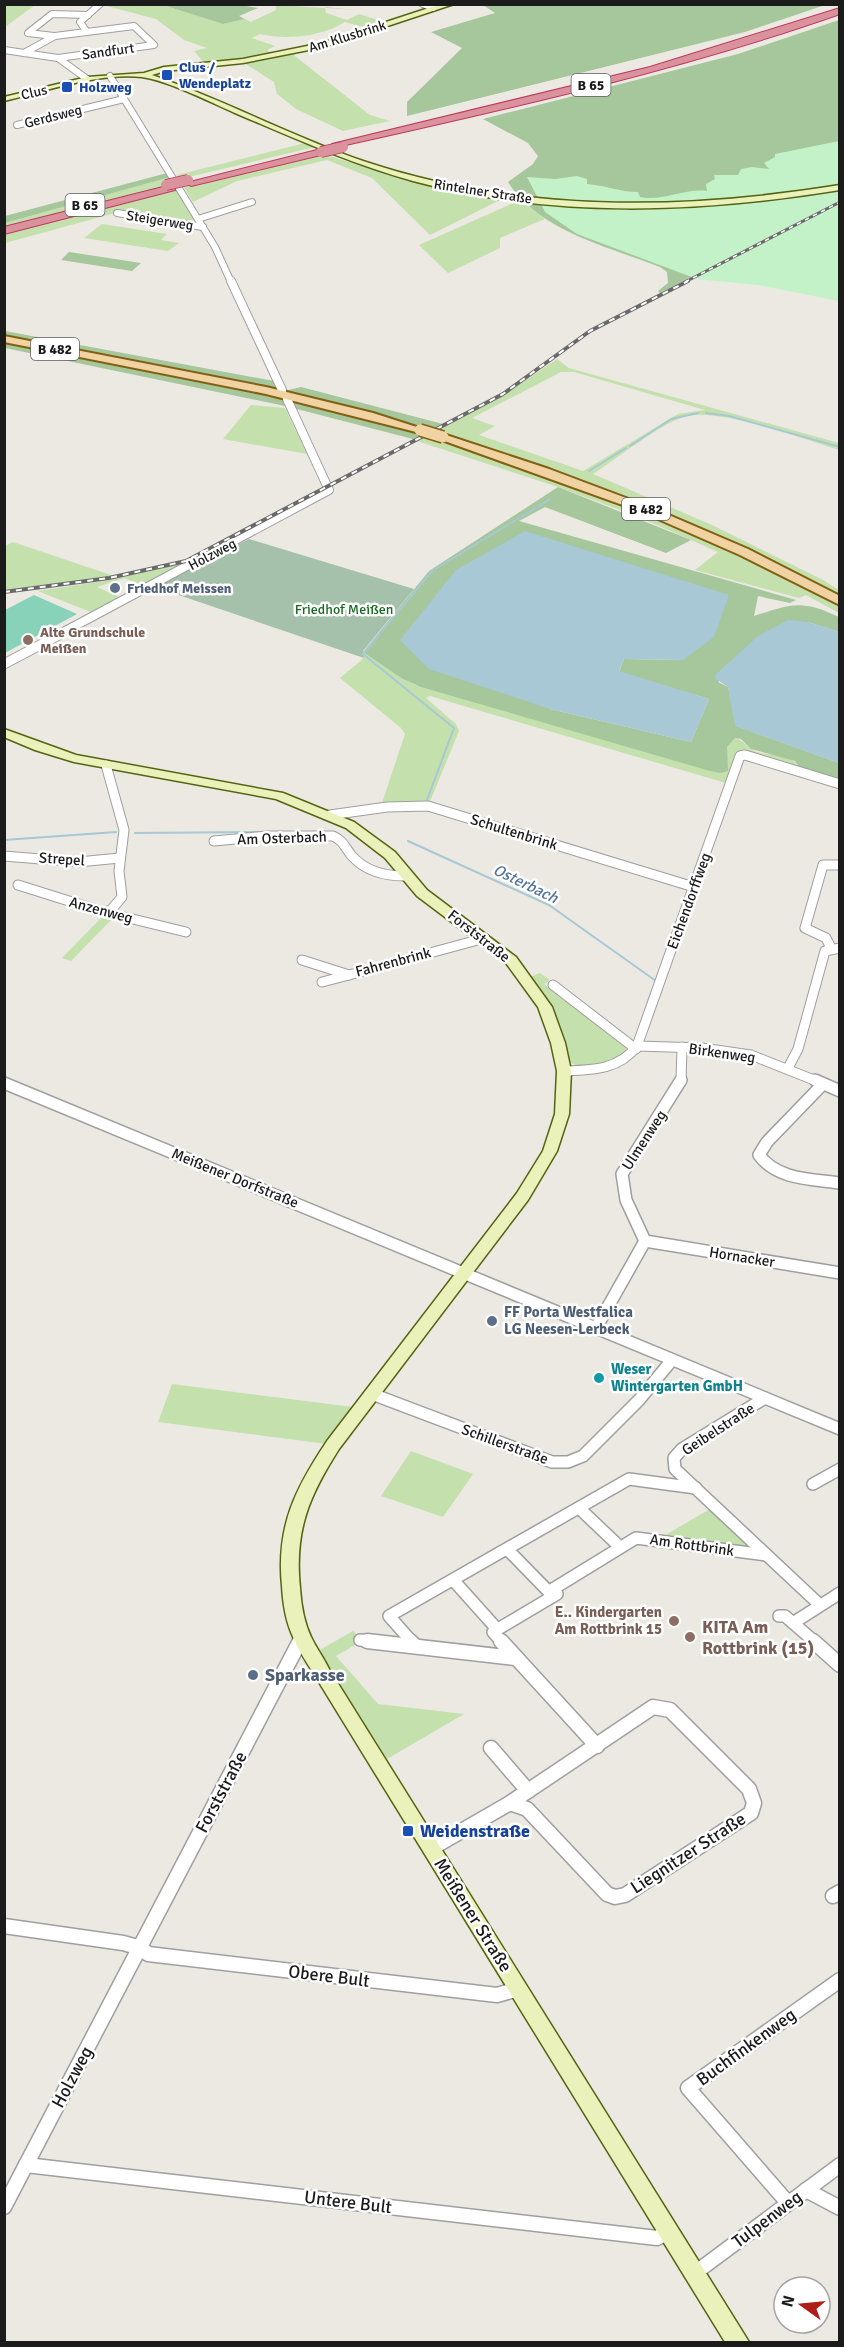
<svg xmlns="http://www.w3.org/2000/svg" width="844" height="2347" viewBox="0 0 844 2347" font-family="Signika,sans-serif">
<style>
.grass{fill:#c4e0ad;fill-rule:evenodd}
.forest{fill:#a6c69b;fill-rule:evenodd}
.cemetery{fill:#a6c1ab}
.park{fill:#c3f1c8}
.pitch{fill:#88d2b9}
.water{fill:#a7c8d4}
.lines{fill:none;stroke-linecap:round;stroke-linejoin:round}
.stream{stroke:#a7c8d4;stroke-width:2}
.street-far4-casing{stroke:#9f9f9f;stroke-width:8}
.street-far3-casing{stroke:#9f9f9f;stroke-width:10}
.street-far2-casing{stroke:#9f9f9f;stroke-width:11}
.street-far1-casing{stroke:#9f9f9f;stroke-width:14}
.street-casing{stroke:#9f9f9f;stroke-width:17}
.secondary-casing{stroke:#566311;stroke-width:3}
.primary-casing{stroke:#816111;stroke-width:4}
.highway-casing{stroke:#c03861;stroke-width:2}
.street-far4{stroke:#fff;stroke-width:6}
.street-far3{stroke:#fff;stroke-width:8}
.street-far2{stroke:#fff;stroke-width:9}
.street-far1{stroke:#fff;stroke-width:11}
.street{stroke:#fff;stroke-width:14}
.secondary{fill:#ebf1bb;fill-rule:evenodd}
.primary{fill:#f0d2a3;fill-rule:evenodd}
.highway{fill:#da929c;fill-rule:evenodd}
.rail-far1-casing{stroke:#696969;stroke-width:3}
.rail-casing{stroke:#696969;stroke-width:4}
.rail-far1{stroke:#fff;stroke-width:1.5;stroke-dasharray:4.5;stroke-linecap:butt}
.rail{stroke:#fff;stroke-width:2;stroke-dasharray:6;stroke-linecap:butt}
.primary-bridge-casing{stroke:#816111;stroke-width:14;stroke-linecap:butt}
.highway-bridge-casing{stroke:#c03861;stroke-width:12;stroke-linecap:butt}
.primary-bridge{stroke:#f0d2a3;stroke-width:11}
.highway-bridge{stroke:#da929c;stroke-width:10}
.transit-dot{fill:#1a4fb4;stroke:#fff;stroke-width:2}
.service-dot{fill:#5c6f8a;stroke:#fff;stroke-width:2}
.education-dot{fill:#8d6e63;stroke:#fff;stroke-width:2}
.culture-dot{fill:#0f9aa8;stroke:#fff;stroke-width:2}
.labels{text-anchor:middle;stroke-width:5;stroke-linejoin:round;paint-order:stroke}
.far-street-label{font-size:14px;fill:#1b1b1b;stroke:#fff}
.far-transit-label{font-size:14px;font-weight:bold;fill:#164399;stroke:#fff;text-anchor:start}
.shield{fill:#fff;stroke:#5f5f5f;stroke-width:1.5}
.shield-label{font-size:14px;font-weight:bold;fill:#1b1b1b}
.far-service-label{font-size:14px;font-weight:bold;fill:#4e5e75;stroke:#fff;text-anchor:start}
.far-park-label{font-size:14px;fill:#186a22;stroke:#fff}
.far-education-label{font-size:14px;font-weight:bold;fill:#785e54;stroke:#fff;text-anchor:start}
.street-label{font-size:15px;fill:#1b1b1b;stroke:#fff}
.service-label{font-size:15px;font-weight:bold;fill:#4e5e75;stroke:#fff;text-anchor:start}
.culture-label{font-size:15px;font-weight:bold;fill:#0d838f;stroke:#fff;text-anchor:start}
.education-label{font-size:15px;font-weight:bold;fill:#785e54;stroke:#fff;text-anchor:end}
.water-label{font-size:16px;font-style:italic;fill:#54769e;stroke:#fff}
.near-education-label{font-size:18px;font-weight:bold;fill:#785e54;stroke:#fff;text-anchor:start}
.near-service-label{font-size:18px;font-weight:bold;fill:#4e5e75;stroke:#fff;text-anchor:start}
.near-street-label{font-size:18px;fill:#1b1b1b;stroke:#fff}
.near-transit-label{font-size:18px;font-weight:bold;fill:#164399;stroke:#fff;text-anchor:start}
</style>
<rect width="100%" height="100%" fill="#ebe9e2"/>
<g class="grass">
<path d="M5,4h30v1l-30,22z"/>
<path d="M103,5h60l60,19 22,-5 6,3 25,-12v-5l82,5 -33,-3 1,6 21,7 12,-6 28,9 -17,6 -25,-7c-24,15 -59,18 -85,12l-8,4 23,8 -8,4 5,4 -35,8 4,2 -66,6 -3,-2 33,-4 -11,-13 13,-3 -23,-8 -28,-21z"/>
<path d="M291,53l79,62 20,6 -47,10 -47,-22 -19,-15 -3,-12 -30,-19z"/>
<path d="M305,143l10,4 -135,32 -3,-4z"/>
<path d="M323,154l104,32 79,11 -76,38 -58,-57 -45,-18 -90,21 -44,21 -9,-15z"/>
<path d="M174,176l29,51 -88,-14 -110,30v-20z"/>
<path d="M520,200l25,19 -45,19v10l-52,25 -29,-28z"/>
<path d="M102,224l65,10 -6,6 18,3 -11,8 -84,-13z"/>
<path d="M557,359l12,9 270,75v7c-36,-11 -123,-44 -156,-33 -26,9 -65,41 -90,57l119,51 111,55 16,10v23l-33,-18 -7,3 -104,-28 23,-18 -79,-35 -81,-30 -141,-46 90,-48zM561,372h13l131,38 -27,4 -95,57 -104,-36 16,-9 -23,-8z"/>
<path d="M251,405l34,3 22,46 -84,-15z"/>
<path d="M13,542l101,34 -109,14v-44z"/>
<path d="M187,562l-43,24 -20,-8 -27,9 31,14 -30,14 -60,-24 71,-11z"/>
<path d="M363,652l38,26 20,9 306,76v-16l8,-9c8,2 10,7 16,11 14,9 35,2 47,16l-4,3 -48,-15 -20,30 -296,-87 -4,2 30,26 3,7 -30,73 -48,2 24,-72 -4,-6 -61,-50 24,-20z"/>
<path d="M105,914l9,3 -43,44 -9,-3z"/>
<path d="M540,973l10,7 -6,4 74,55 8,7v5c-13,13 -40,21 -57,11l-39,-85z"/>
<path d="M172,1384l181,23 -26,37 -169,-22z"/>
<path d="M411,1451l62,23 -30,43 -62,-21z"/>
<path d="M710,1509l44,41 -92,-13z"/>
<path d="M353,1631l9,10 -26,15 42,48 86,10 -77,45 -69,-108z"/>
</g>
<g class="forest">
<path d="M235,4l23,4 -19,8 6,3 -22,5 -60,-19z"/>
<path d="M483,5v-1l342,1 -80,27 -338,84v-14l55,-54 -31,-16 64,-19z"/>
<path d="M839,20v181l-179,92 -2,-2 10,-8 -1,-11 -7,-5c-53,-21 -120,-35 -152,-85l25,-18 5,-8 -10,-13 -45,-24 255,-65z"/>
<path d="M171,172l3,4 -169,47v-7z"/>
<path d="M69,252l72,11 -9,8 -71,-11z"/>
<path d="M5,331l269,50 4,8 -273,-54z"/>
<path d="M4,343l278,55 3,8 -280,-58z"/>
<path d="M301,387l142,37 -11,5 -148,-38z"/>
<path d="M290,400l132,35 -9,4 -120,-31z"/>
<path d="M558,487l133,53 -25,13 -121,-46 -26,14 277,79 -6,3 -32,-7 -4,20c37,-12 48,-17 85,1v15l-31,-10 -90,60 10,5 8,39 103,37v19l-45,-14 4,-3 -3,-4 -44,-12 -10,-10 -6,-1 -8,9 1,24 -7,2 -11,-2 -289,-84 -20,-9 -38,-26 66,-81zM456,570l227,90 -59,-1 -5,13 90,27 -18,43 -141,-33z"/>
</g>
<path class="cemetery" d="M249,539l165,50 -51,62 1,7 -209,-71z"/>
<path class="park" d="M839,141v160l-81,-16 -61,-6 -120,-45 -32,-22 -18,-35 28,2 22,-3 10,3v5c18,1 33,8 51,8l2,5c22,5 44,-9 67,-6l-1,-7 9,-5 -1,-4h24l3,-6 11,-2 17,2 -5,-6 11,-6v-3z"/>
<path class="pitch" d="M34,595l43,19 -72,39v-43z"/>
<g class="water">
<path d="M525,531l204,64 -15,42 -31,23 -59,-1 -5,12 90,28 -18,43 -141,-33 -121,-40 -29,-29 56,-70z"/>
<path d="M788,620l20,2 31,10v131l-104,-37 -7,-39 -12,-8 -1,-4 43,-39z"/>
</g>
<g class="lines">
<g class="stream">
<path d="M706,413l23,3 111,31"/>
<path d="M630,446l41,-27 27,-6"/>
<path d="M589,471l37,-23"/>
<path d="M427,800l27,-72 -91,-74 69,-83 118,-72"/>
<path d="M135,833l127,-1"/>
<path d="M4,840l112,-8"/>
<path d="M408,841l141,64 107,76"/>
</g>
<defs>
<g id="street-far4">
<path d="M423,4l10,4"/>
<path d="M87,32l-7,-10 20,-18"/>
<path d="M54,36l-26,-3 24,-19 36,1"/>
<path d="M4,50l54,8 29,21"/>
<path d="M24,53l31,-17 79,-10 20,19 -96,13"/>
<path d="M110,76l105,171 16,35"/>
<path d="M17,125l107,-26"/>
<path d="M117,213l86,14"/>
<path d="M198,219l54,-17"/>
</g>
<g id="street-far3">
<path d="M231,281l51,109"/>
<path d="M56,636l273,-146 -42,-91"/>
</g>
<g id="street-far2">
<path d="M4,664l55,-29"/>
<path d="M330,815l57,-8 41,-1 266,81"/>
<path d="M214,841l53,-5h66c11,5 12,12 19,20 14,16 33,20 53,20"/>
<path d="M4,856l74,6 42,-4"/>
<path d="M18,885l86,27 82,20"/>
<path d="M104,912l7,-2 11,-13 -3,-26 5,-41 -18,-65"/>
<path d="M831,948l-5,-10 -21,-10 18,-63h17"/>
<path d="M302,960l47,15 136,-37"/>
<path d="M322,982l27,-7"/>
<path d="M553,985l83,64"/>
<path d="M637,1046l103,-290 5,-1 95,29"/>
<path d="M788,1068l10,-19 27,-98 15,-3"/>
<path d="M564,1071c28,-1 55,-1 73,-25l65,2 49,7 68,27"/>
<path d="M681,1082l1,-35"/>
</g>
<g id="street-far1">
<path d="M815,1080l25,11"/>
<path d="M4,1083l836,346"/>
<path d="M823,1084l-56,58 -8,13c18,25 53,24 81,28"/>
<path d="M645,1241l195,32"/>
<path d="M596,1328l49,-87 -19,-41 -4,-26 59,-94"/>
<path d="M372,1394l180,68h16l15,-6 56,-56 33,-40"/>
<path d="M765,1398l-83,51 -8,9 1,11 145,136"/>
<path d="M813,1484l27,-15"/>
<path d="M579,1508l41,39"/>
<path d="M508,1550l41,42 4,-3"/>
<path d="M454,1581l43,48"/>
<path d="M553,1589l83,-51 130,17"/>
<path d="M779,1616h6l30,26"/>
<path d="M793,1623l47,-30"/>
<path d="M360,1640l20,2"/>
<path d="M299,1642l3,-5"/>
<path d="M412,1642l-23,-26 240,-137 67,9"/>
<path d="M502,1642l-9,-10 64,-38 -4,-5"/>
</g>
<g id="street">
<path d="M367,1641l148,17"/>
<path d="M410,1641l5,5"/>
<path d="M501,1641l96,105"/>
<path d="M813,1641l27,24"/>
<path d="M653,1707l17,3 79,79 5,14 -3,10 -126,82 -10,2 -8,-3 -80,-85 -17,-6z"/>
<path d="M491,1748l37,43"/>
<path d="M432,1848l78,-45"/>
<path d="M833,1896l7,-4"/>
<path d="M4,1926l119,17 18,5 7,6 349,41 21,-6"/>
<path d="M26,2165l631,73 11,-6"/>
<path d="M806,2190l34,18"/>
<path d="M788,2203l-100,-115 152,-108"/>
<path d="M4,2207l296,-566"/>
<path d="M695,2273l145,-108"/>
</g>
<g id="secondary">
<path d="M441,4h13l-130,43 -81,16 -78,8 -13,4c72,25 139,61 211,86 155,52 317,50 477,24v5c-141,23 -288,29 -427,-9 -62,-17 -119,-43 -178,-68 -25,-11 -66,-32 -93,-36 -42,-5 -96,14 -138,24v-4l83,-20 57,-4 20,-6 79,-8 79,-16z"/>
<path d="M4,729l72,26 207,38 71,29 41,30 32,38 89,67 36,50 13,36 6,28 -2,43 -12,37 -29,49 -189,249c-30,47 -45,82 -39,139 1,16 4,34 11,49 5,11 13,21 18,32l420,673h-24l-408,-663c-8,-13 -17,-26 -23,-40 -8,-16 -11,-35 -12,-53 -6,-59 13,-97 45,-145l190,-248 26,-42 12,-37 2,-43 -6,-28 -13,-36 -32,-44 -89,-67 -32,-38 -39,-30 -70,-29 -202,-37 -39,-12 -31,-13z"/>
</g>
<g id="primary">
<path d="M4,336l262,51 107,26 53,17 -6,3 -154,-39 -262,-52z"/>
<path d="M443,434l106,35 101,38 98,42 92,47v9l-100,-50 -98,-43 -203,-73v-4z"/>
</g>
<g id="highway">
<path d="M840,8v6c-165,58 -334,95 -503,133l-5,-3 318,-77z"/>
<path d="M321,149l5,3 -1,2 -134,32 -5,-3z"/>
<path d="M171,185l4,1v4l-171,44v-7z"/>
</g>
</defs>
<use href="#street-far4" class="street-far4-casing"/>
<use href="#street-far3" class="street-far3-casing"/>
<use href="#street-far2" class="street-far2-casing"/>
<use href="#street-far1" class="street-far1-casing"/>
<use href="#street" class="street-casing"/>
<use href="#secondary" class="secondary-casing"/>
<use href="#primary" class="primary-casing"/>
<use href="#highway" class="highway-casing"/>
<use href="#street-far4" class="street-far4"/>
<use href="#street-far3" class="street-far3"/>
<use href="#street-far2" class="street-far2"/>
<use href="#street-far1" class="street-far1"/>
<use href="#street" class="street"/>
<use href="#secondary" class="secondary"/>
<use href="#primary" class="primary"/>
<use href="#highway" class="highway"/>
<defs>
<path id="rail-far1" d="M685,282l155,-80"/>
<path id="rail" d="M4,592l105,-14 77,-17 317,-167 87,-63 98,-50"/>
</defs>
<use href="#rail-far1" class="rail-far1-casing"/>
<use href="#rail" class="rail-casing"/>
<use href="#rail-far1" class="rail-far1"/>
<use href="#rail" class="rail"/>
<defs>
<path id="primary-bridge" d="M420,430l23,7"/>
<g id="highway-bridge">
<path d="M321,152l22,-5"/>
<path d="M166,185l22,-5"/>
</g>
</defs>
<use href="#primary-bridge" class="primary-bridge-casing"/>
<use href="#highway-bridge" class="highway-bridge-casing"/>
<use href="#primary-bridge" class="primary-bridge"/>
<use href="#highway-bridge" class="highway-bridge"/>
</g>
<g class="transit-dot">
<rect x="161" y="69" width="12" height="12" rx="3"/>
<rect x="61" y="81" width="12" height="12" rx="3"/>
<rect x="402" y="1825" width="12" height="12" rx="3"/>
</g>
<g class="service-dot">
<circle cx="115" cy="588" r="6"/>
<circle cx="492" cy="1321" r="6"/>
<circle cx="253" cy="1675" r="6"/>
</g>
<g class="education-dot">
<circle cx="28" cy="640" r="6"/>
<circle cx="674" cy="1621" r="6"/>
<circle cx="690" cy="1637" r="6"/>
</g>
<circle class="culture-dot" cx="599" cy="1378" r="6"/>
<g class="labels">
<g class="far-street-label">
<text transform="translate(347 36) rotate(-17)" y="5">Am Klusbrink</text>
<text transform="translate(108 51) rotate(-8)" y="5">Sandfurt</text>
<text transform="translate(34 92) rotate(-13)" y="5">Clus</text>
<text transform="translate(53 116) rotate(-14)" y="5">Gerdsweg</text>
<text transform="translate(483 191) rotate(9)" y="5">Rintelner Straße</text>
<text transform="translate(160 220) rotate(9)" y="5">Steigerweg</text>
<text transform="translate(212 554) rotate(-28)" y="5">Holzweg</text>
</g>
<g class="far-transit-label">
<text x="179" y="72">Clus /<tspan x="179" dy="16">Wendeplatz</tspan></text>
<text x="79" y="92">Holzweg</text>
</g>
<g class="shield">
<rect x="571.5" y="74" width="39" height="22" rx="4.5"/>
<rect x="65.5" y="194" width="39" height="22" rx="4.5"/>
<rect x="31" y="338" width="48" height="22" rx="4.5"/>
<rect x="622" y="498" width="48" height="22" rx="4.5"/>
</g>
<g class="shield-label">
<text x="591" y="90">B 65</text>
<text x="85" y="210">B 65</text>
<text x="55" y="354">B 482</text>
<text x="646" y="514">B 482</text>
</g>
<g class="far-service-label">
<text x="127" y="593">Friedhof Meissen</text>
</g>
<g class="far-park-label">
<text x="344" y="614">Friedhof Meißen</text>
</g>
<g class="far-education-label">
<text x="40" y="637">Alte Grundschule<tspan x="40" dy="16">Meißen</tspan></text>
</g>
<g class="street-label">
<text transform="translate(514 832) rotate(17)" y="5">Schultenbrink</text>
<text transform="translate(282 838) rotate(-2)" y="5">Am Osterbach</text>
<text transform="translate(62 859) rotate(4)" y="5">Strepel</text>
<text transform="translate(689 901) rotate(-70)" y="5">Eichendorffweg</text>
<text transform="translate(101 910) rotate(15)" y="5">Anzenweg</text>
<text transform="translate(479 936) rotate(38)" y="5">Forststraße</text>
<text transform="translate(393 962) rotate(-15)" y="5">Fahrenbrink</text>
<text transform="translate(722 1053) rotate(8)" y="5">Birkenweg</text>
<text transform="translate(644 1140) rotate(-57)" y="5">Ulmenweg</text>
<text transform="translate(235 1178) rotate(22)" y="5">Meißener Dorfstraße</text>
<text transform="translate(742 1257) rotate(9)" y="5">Hornacker</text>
<text transform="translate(718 1429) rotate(-33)" y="5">Geibelstraße</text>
<text transform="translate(505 1444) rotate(20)" y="5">Schillerstraße</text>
<text transform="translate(692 1545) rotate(8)" y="5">Am Rottbrink</text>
</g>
<g class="service-label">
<text x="504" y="1317">FF Porta Westfalica<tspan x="504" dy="17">LG Neesen-Lerbeck</tspan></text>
</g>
<g class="culture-label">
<text x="611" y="1374">Weser<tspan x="611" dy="17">Wintergarten GmbH</tspan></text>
</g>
<g class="education-label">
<text x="662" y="1617">E.. Kindergarten<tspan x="662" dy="17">Am Rottbrink 15</tspan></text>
</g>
<g class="water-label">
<text transform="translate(526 883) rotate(26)" y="6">Osterbach</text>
</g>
<g class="near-education-label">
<text x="702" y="1633">KITA Am<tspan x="702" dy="21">Rottbrink (15)</tspan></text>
</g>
<g class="near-service-label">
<text x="265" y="1681">Sparkasse</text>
</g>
<g class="near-street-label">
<text transform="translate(221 1792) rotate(-62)" y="6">Forststraße</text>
<text transform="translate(688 1853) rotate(-33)" y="6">Liegnitzer Straße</text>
<text transform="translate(473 1915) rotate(58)" y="6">Meißener Straße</text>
<text transform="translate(329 1976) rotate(7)" y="6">Obere Bult</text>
<text transform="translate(746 2047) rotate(-36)" y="6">Buchfinkenweg</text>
<text transform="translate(72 2077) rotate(-62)" y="6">Holzweg</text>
<text transform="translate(348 2202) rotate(7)" y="6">Untere Bult</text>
<text transform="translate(767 2219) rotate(-37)" y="6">Tulpenweg</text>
</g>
<g class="near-transit-label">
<text x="420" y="1837">Weidenstraße</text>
</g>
</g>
<rect width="844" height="2347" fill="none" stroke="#1b1b1b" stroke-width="12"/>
<g transform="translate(802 2305) rotate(285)"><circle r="28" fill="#ffffff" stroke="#a4a4a4" stroke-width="1.5"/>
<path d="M0-4.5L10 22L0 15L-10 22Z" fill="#ae1e18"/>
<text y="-9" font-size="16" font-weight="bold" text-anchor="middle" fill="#1b1b1b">N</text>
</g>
</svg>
